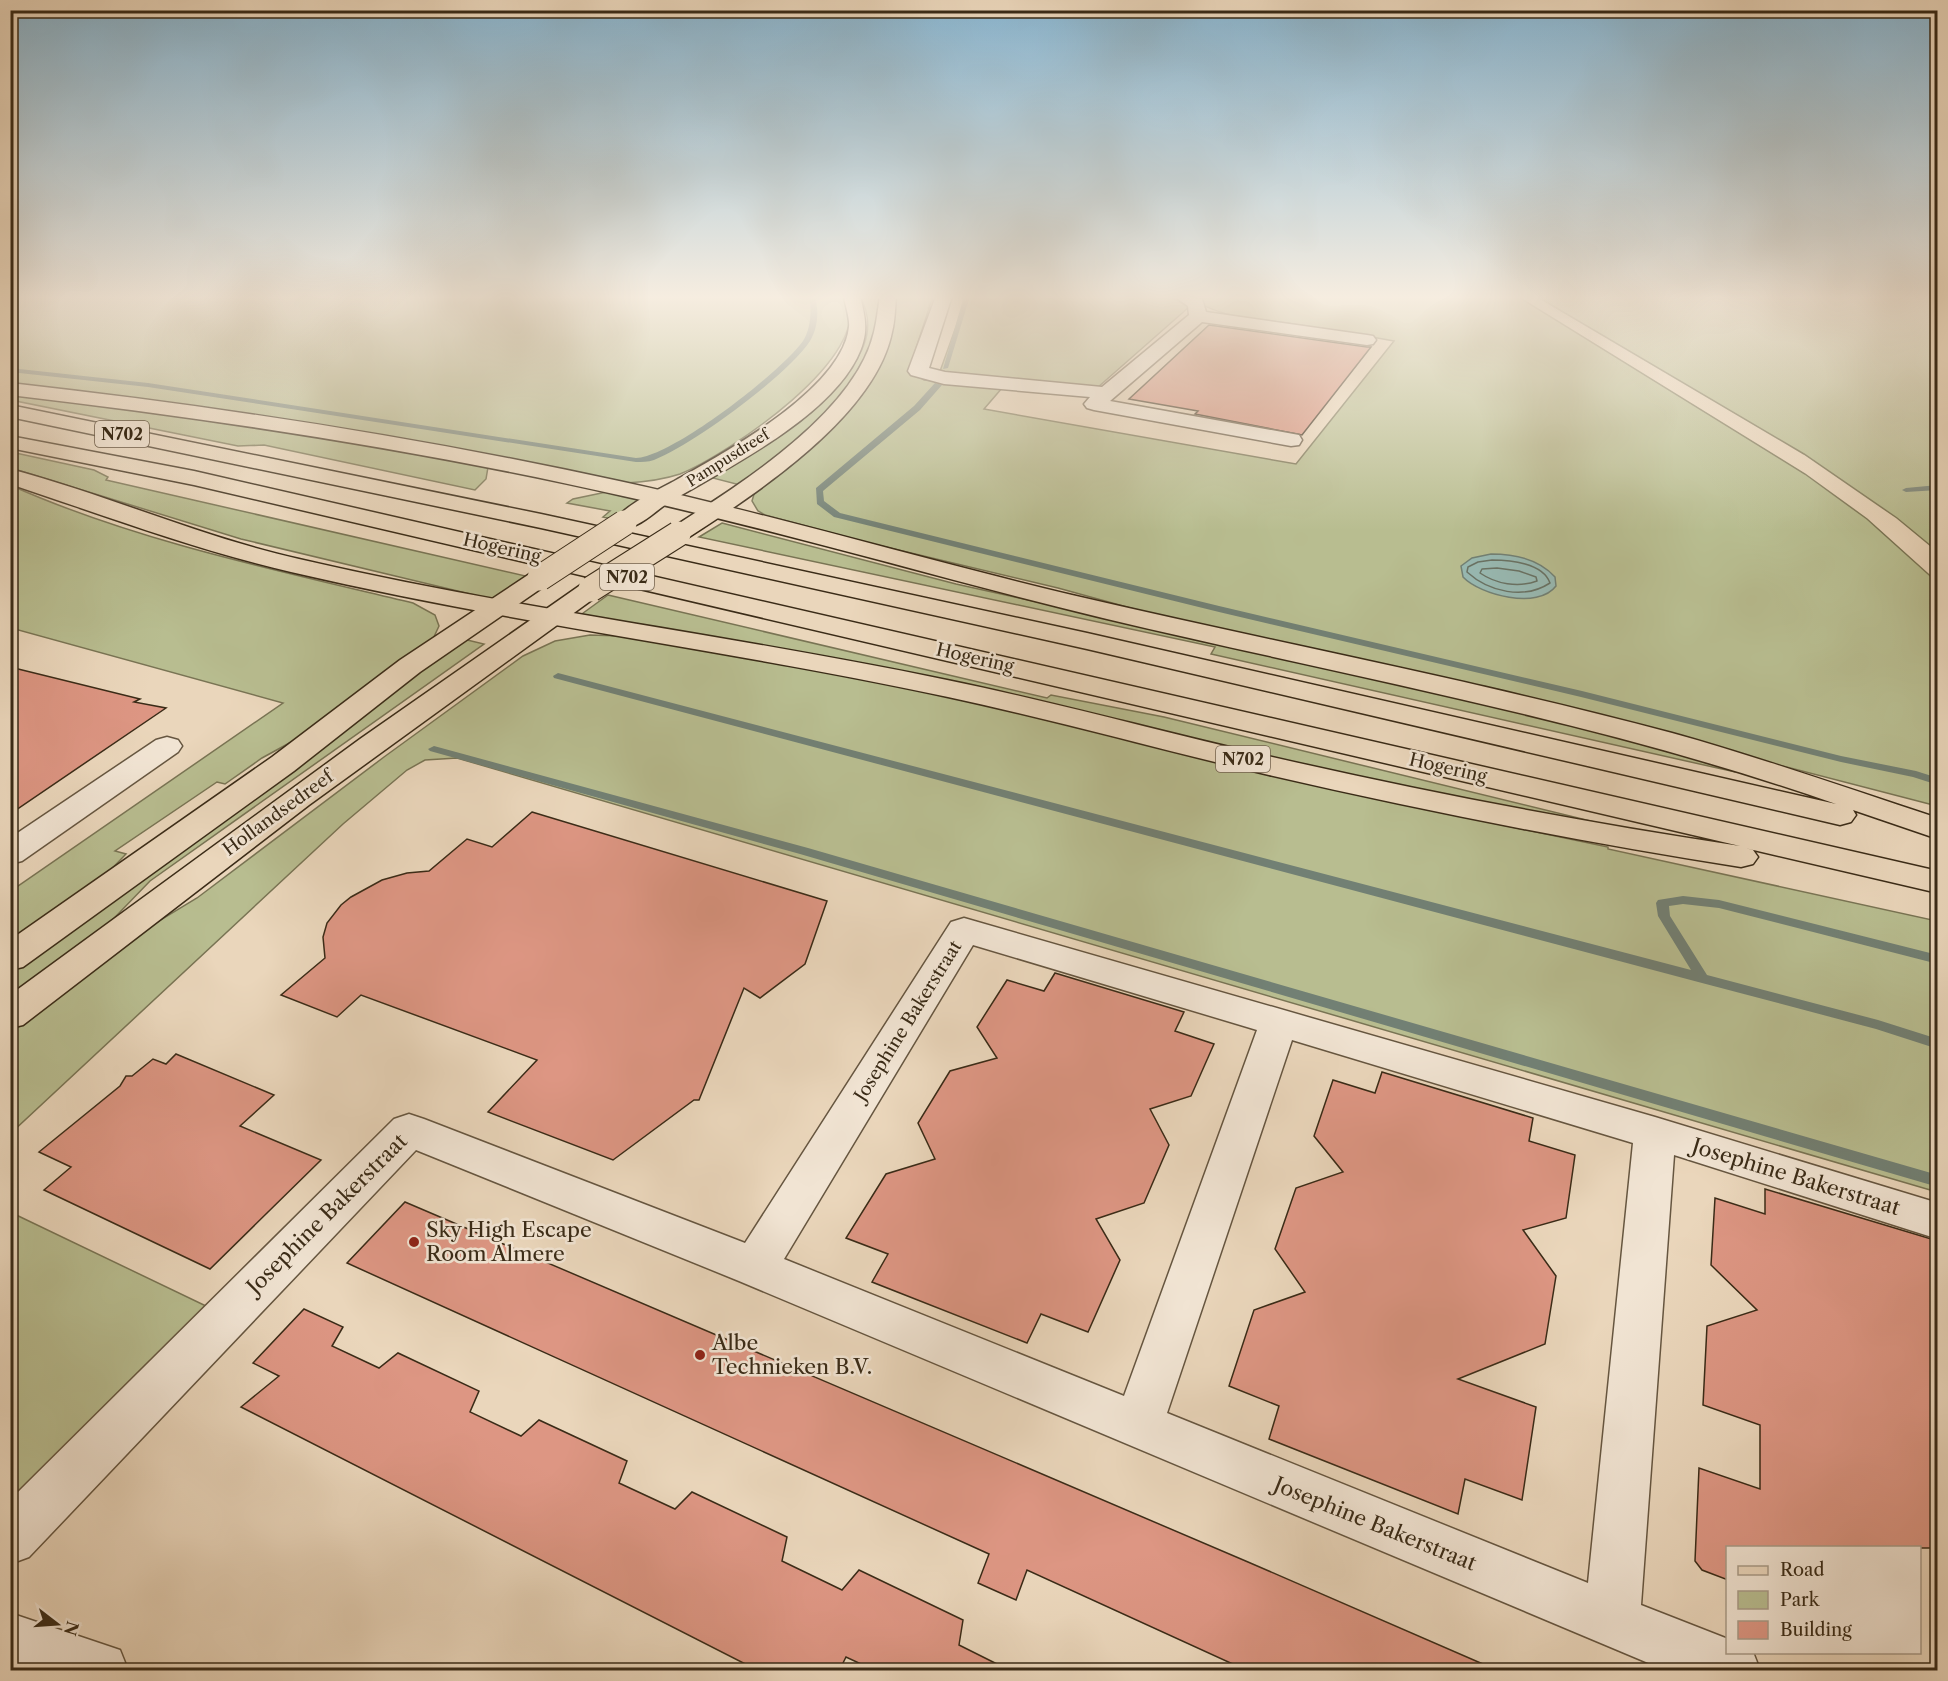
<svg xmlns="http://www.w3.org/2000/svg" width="1948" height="1681" viewBox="0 0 1948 1681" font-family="'Libre Caslon Text',serif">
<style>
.green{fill:#b8bd90;stroke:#797454;stroke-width:1.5}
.water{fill:#98b9b2;stroke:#728074;stroke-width:1.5}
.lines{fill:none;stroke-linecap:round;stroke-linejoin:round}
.shore{stroke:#697264;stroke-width:1.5}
.stream{fill:#728074;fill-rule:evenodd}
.building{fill:#dd9683;stroke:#3a2b17;stroke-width:1.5}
.minor-casing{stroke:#665640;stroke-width:3}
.major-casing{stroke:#3a2b17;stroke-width:3}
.highway-casing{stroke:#3a2b17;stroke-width:3}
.minor{fill:#f1e4d3;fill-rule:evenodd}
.major{fill:#ead6bb;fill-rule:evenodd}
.highway{fill:#ead6bb;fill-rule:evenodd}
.major-bridge-casing{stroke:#3a2b17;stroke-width:27;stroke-linecap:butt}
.major-bridge{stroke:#ead6bb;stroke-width:25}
.poi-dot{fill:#8f2418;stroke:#f1e4d3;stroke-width:2}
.labels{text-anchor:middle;stroke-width:5;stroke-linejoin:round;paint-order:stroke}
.far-street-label{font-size:15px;fill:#3a2b17;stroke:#f1e4d3}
.shield{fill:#f1e4d3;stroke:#71624f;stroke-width:1.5}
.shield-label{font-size:16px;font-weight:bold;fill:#3a2b17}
.street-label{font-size:18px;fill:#3a2b17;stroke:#f1e4d3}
.near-street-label{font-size:21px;fill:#3a2b17;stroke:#f1e4d3}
.near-poi-label{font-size:21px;fill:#3a2b17;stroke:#f1e4d3;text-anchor:start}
</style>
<rect width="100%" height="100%" fill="#ead6bb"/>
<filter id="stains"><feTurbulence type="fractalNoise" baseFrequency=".00333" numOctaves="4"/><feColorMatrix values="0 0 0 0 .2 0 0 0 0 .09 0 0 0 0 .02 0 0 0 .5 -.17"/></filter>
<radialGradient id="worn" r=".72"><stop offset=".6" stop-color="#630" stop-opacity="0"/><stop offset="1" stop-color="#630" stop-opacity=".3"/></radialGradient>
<g class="green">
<path d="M11,296h835c32,59 -121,160 -166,178 -18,6 -36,8 -54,9l-615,-98z"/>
<path d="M860,296h22v4c-4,17 -6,38 -13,54 -22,51 -86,98 -129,131l-31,-8c25,-18 50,-36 74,-54 39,-28 108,-69 77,-127z"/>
<path d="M893,296h40l-24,74 15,10 78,8 -18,21 312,55 98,-123c-33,-6 -67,-12 -101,-17 -41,-7 -70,-4 -106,-28h330l288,178 62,45 70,63v224l-231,-60 -525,-124 -123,-34 -189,-45 -104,-28 -7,-4 -6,-10 3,-10 82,-72 57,-113z"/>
<path d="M967,296h202l20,11 -92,81 -158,-14z"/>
<path d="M1536,296h401v255l-40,-33 -93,-64z"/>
<path d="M10,393l183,21 295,53 -2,12 -11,11 -211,-45 -26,1 -227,-46z"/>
<path d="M11,452l83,18 14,7 -2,3 424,97 -35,23 -254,-61 -230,-71z"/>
<path d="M10,485c125,56 270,86 403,118l22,12 4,11 -7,15 -117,88 -53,29 -37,26 -8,-2 -102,69 11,3 -27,28 -88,62v-53l272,-188 -272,-75z"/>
<path d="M611,491l40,9 -33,20 -15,-3 7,-6 -43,-8 6,-4z"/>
<path d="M722,523l234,61 500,111 281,73 -2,4 -524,-118 4,-7 -516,-110z"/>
<path d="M608,595l439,103 4,-3 113,22 443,108 -1,4 -1027,-213z"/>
<path d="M590,635l32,1 76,11 201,37 465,112 244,51v2l329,72v271l-1480,-434 -32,2 -18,10 -64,54 -332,309v-100l123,-97 63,-38 187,-141 139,-101 32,-15z"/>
<path d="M463,639l21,5 -334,237 -60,62 -79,60v-35z"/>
<path d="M10,1212l196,94 -196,196z"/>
</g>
<path class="water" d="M1491,554c23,0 48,5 64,23l1,9c-18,24 -76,9 -93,-9l-2,-11 11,-8z"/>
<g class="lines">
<g class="shore">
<path d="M1492,560c18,0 51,3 58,23 -26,17 -61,9 -83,-11l1,-5 10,-5z"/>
<path d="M1497,568l22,3 17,6 1,4c-19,7 -41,3 -57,-8l2,-4z"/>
</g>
<g class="stream">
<path d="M809,296h6c4,14 3,32 -5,45 -22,34 -117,104 -156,119 -6,2 -12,2 -18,2l-488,-75 -138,-15v-4l138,15 488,75c36,-1 146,-87 167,-117 8,-13 9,-31 6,-45z"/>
<path d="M964,296h6l-22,72 -5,1z"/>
<path d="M935,383l7,2 -22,25 -97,81 1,10 16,12 379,93 363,85 259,65 75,15 22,7v7l-25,-8 -72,-15 -260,-65 -362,-85 -385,-95 -17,-13 -1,-16 98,-82z"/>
<path d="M1938,485v5l-32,2 -4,-2 4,-2z"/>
<path d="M558,673l1133,297 -33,-54 -2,-13 2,-3 25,-4 36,4 219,55v9l-219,-56 -36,-4 -14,2 1,10 37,59 171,45 60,19v10l-62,-20 -174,-46 -1148,-305 -1,-2z"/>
<path d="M434,746l374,102 1130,327v12l-1138,-333 -370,-103 -2,-2z"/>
</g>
</g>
<g class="building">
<path d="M1209,325l158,22h4l-69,88 -107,-21 3,-3 -69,-12z"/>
<path d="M10,667l130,32 -6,3 32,6 -156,106z"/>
<path d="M532,812l295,89 -22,63 -45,34 -16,-10 -45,112h-5l-81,60 -125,-48 49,-52 -176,-65 -24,22 -56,-22 44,-37 -2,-21 4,-14 14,-18 10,-8 31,-17 25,-7 22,-2 38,-32 25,8z"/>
<path d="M1055,973l129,39 -9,19 39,13 -23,52 -41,13 19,36 -25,58 -48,16 24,41 -32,72 -47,-18 -14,29 -155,-61 16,-28 -42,-16 40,-64 49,-15 -17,-36 32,-52 47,-13 -20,-31 30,-47 37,11z"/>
<path d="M176,1054l98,41 -34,31 81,34 -111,109 -166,-79 27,-23 -32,-15 81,-66 6,-10h6l21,-17 13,5z"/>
<path d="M1382,1072l151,46 -4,23 46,14 -9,63 -43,12 33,46 -11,68 -87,35 78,28 -14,93 -57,-21 -7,35 -189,-75 10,-33 -50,-20 25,-76 51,-18 -30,-43 21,-61 47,-16 -29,-36 19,-56 42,13z"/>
<path d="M1765,1189l173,52v307h-210v32l-26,-10 -7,-9 4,-93 61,21v-64l-57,-20 4,-79 50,-16 -46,-45 4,-67 50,16z"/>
<path d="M405,1202l843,360 251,109h-251l-221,-101 -11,30 -38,-17 11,-29 -642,-291z"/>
<path d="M304,1309l39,18 -11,19 47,22 19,-15 81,38 -9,21 51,24 18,-16 88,41 -8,22 56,26 17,-17 95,45 -5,24 60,29 17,-20 104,50 -4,25 52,26h-135l-30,-14 -7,14h-80l-518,-264 38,-31 -26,-13z"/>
</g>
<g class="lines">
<defs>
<g id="minor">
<path d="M936,296h16l-23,72 16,4 157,15 87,-72 -1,-9 -14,-10h21l7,3 4,13 161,23 6,1 3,4 -3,4 -6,1 -165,-23 -92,79 189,34 3,5 -3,5 -8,1 -197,-36 -7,-2 -3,-4 6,-7 -146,-13 -33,-9 -3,-4z"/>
<path d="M167,737l11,3 4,6 -4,6 -156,109 -12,3v-26l146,-98z"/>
<path d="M964,918l691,199 283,86v36l-264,-84 -33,450 87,34v13h25l7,18h-95l-926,-389 -323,-131 -387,407 -19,7v-64l384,-381 15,-5 15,5 321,124 206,-321zM973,945l284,85 -133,366 -340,-137zM1292,1040l341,103 -45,440 -421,-170z"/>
<path d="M10,1613l110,37 8,20 -118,-1z"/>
</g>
<g id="major">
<path d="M844,296h16c6,24 9,38 -3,62 -31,61 -129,110 -186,143 -17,10 -35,32 -55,27l-4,-5c14,-19 44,-32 64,-43 50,-28 166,-91 173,-153 1,-9 -4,-22 -5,-31z"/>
<path d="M880,296h16c-1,12 -1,25 -4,36 -17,85 -138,163 -206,207l-8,2 -8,-2 -4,-5 4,-5c66,-42 185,-115 204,-197 3,-12 4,-24 6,-36z"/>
<path d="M540,570l9,3 4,5 -4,5 -129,89 -126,99 -271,196 -13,3v-30l262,-183 128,-97 131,-87z"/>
<path d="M591,581l9,3 4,5 -4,5 -291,211 -286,220 -13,3v-33l350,-256 222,-155z"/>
</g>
<g id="highway">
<path d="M10,383c205,23 408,54 609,98 152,33 301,78 453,114 200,47 402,85 600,138 90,25 177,56 266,85v21l-85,-29 3,5 -5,7 -11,3 -753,-176 -546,-121 -531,-111v-12l531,109 546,119 749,171c-237,-83 -485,-127 -729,-185 -162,-39 -321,-87 -484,-123 -202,-46 -407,-77 -613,-101z"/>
<path d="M10,436l184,35 1744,400v22l-193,-45 8,2 5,7 -5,7 -12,3c-159,-25 -316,-56 -472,-92 -107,-25 -214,-55 -321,-78 -218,-47 -440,-74 -657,-125 -95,-22 -188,-57 -281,-88v-15c98,26 191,68 289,90 214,50 433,76 648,121 108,22 214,52 321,76 156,36 313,66 472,90l-1546,-361 -184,-37z"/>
</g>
</defs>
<use href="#minor" class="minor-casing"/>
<use href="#major" class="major-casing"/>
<use href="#highway" class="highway-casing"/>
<use href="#minor" class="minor"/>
<use href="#major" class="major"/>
<use href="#highway" class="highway"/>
<defs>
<g id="major-bridge">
<path d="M540,578l84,-55"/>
<path d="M591,589l87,-55"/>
</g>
</defs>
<use href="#major-bridge" class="major-bridge-casing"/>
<use href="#major-bridge" class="major-bridge"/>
</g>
<linearGradient id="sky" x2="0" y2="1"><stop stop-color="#88b6d2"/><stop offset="0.56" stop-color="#f6ede0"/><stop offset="1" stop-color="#f6ede0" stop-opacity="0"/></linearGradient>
<rect width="1948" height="531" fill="url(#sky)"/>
<g class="poi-dot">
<circle cx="414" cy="1242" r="6"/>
<circle cx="700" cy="1355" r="6"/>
</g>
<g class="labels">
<g class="far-street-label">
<text transform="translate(728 458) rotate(-32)" y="5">Pampusdreef</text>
</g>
<g class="shield">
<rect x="95" y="421" width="54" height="26" rx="4.5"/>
<rect x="600" y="564" width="54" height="26" rx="4.5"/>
<rect x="1216" y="746" width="54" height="26" rx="4.5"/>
</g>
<g class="shield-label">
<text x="122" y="440">N702</text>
<text x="627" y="583">N702</text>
<text x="1243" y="765">N702</text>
</g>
<g class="street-label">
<text transform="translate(502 548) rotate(13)" y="6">Hogering</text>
<text transform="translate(975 658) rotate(13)" y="6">Hogering</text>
<text transform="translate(1448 768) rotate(13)" y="6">Hogering</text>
<text transform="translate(278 813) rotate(-36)" y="6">Hollandsedreef</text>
<text transform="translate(908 1021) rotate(-58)" y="6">Josephine Bakerstraat</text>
</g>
<g class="near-street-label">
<text transform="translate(1796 1177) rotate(17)" y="7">Josephine Bakerstraat</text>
<text transform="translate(327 1214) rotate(-45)" y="7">Josephine Bakerstraat</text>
<text transform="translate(1375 1524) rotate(22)" y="7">Josephine Bakerstraat</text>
</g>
<g class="near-poi-label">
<text x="426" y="1237">Sky High Escape<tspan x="426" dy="24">Room Almere</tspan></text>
<text x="712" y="1350">Albe<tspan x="712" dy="24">Technieken B.V.</tspan></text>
</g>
</g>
<rect width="1948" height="1681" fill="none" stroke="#ead6bb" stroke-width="36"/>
<rect x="12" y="12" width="1924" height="1657" fill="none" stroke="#3a2b17" stroke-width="3"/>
<rect x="18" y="18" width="1912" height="1645" fill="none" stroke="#3a2b17" stroke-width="1.5"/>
<rect x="1726" y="1546" width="195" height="108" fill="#f1e4d3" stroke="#a89a88" stroke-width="1.5"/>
<rect x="1738" y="1566" width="30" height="9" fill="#ead6bb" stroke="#a89a88" stroke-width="1.5"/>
<text x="1780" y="1576" font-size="18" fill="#3a2b17">Road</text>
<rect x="1738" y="1591" width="30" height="18" fill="#b8bd90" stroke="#a89a88" stroke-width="1.5"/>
<text x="1780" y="1606" font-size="18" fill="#3a2b17">Park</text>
<rect x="1738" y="1621" width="30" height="18" fill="#dd9683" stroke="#a89a88" stroke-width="1.5"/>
<text x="1780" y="1636" font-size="18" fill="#3a2b17">Building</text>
<g transform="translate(57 1624) rotate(107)" stroke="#f1e4d3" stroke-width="4.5" paint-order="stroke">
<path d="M0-4.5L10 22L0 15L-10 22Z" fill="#3a2b17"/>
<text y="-9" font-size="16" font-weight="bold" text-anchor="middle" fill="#3a2b17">N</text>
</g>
<rect width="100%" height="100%" filter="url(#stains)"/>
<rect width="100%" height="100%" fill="url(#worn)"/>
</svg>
